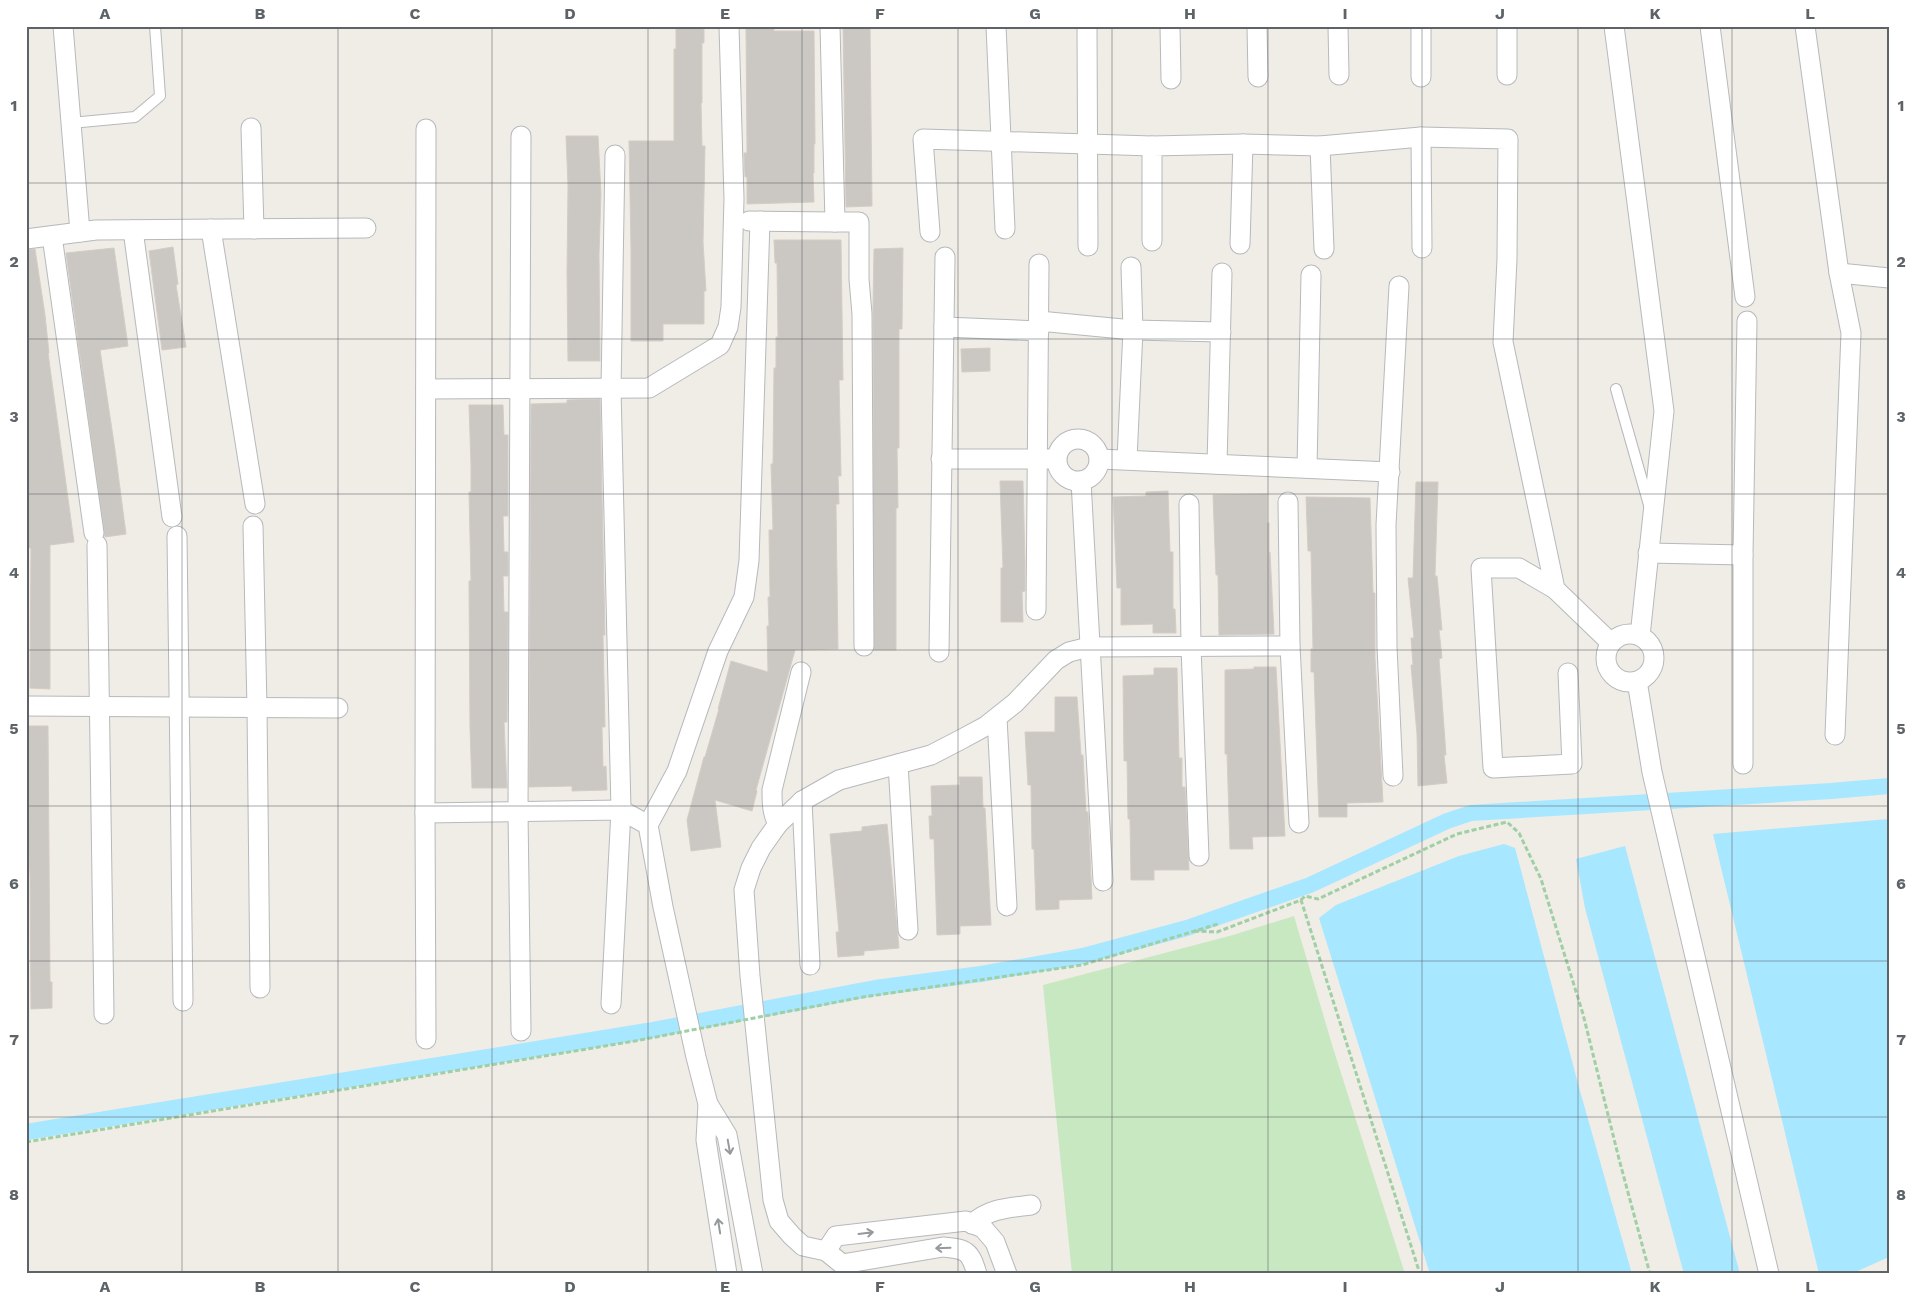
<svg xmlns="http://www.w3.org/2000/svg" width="1915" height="1300" viewBox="0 0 1915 1300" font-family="'Work Sans',sans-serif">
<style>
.green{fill:#c8e8c2}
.water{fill:#a7e7ff}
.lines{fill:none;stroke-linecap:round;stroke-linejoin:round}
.canal{stroke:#a7e7ff;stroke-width:16}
.building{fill:#cbc7c3;stroke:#d5cdc4}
.lane-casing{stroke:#b6b9bd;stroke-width:12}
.street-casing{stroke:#b6b9bd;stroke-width:21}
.path{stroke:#9fd0a5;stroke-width:3;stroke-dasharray:5 2.5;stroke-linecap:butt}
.lane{stroke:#fff;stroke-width:10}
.street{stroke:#fff;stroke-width:19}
.path-bridge{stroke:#9fd0a5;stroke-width:3;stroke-dasharray:5 2.5;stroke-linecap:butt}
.oneway{stroke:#969a9c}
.grid{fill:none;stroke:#5d6367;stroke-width:1;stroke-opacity:0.55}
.neatline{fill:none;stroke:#5d6367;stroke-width:2}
.grid-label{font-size:16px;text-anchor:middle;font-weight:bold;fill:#5d6367}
</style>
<rect width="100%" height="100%" fill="#f0ece6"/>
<path class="green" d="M1294,916l39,132 72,226h-333l-29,-289 190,-50z"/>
<g class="water">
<path d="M1889,819v438l-38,17h-32l-106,-440z"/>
<path d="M1504,844l11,4 65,243 52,183h-202l-111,-356 17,-13 123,-49z"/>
<path d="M1625,846l115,428h-56l-99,-366 -9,-49z"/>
</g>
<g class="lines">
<path class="canal" d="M26,1132l621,-101 228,-43 106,-14 102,-18 104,-28 123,-43 137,-64 24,-8 360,-22 58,-5"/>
</g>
<g class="building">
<path d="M676,26h28v17h-2v60h-1l1,43h3l-2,96 3,49h-2v33h-41v17h-32v-92l-2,-108h45v-92h2z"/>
<path d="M746,26h28v5h40l1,113h-1v29h-1l1,29 -67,2v-27h-2l-1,-24h3z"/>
<path d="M843,26h27l2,180 -26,1z"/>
<path d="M566,136h32l3,58 -2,60 1,107h-32l-1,-89 1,-87z"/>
<path d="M774,240h67l2,140h-4l2,96h-3l1,28h-3l2,145 -43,1 -39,140 1,1 -5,20 -37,-11 6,47 -30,4 -4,-31 17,-63h1l14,-48h-1l13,-48 37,11 -1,-46h2l-1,-29h2l-1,-67h4l-2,-66h2l1,-96h2v-31h2l-1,-74h-2z"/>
<path d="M173,247l5,37 -2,1 10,62 -24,3 -13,-99z"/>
<path d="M114,248l14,98 -28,4 15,100 11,84 -21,3 -39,-284z"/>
<path d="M903,248l-1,81h-3v119h-2l1,60h-2v142h-22l-1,-343 1,-58z"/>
<path d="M35,249l10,66 4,38h-1l26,189 -24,3v144l-20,-1 1,-140h-5v-298z"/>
<path d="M990,348v23l-28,1 -1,-23z"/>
<path d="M600,399l5,236h-2l2,92h-3l1,40 3,-1 1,24 -35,1v-5l-43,1 2,-383 36,-1v-3z"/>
<path d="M469,405h34l1,30h4v81h-5l1,36h4v24h-5l1,36h4l-1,110h-3l3,66h-35l-2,-60 -1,-147h2l-2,-89h2v-27z"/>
<path d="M1000,481h23l2,81v29l-3,1 1,30h-22v-54h2z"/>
<path d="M1416,482h22l-3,94h2l5,54h-3l3,28 -3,1 7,96h-2l3,28 -29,3 -1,-52 -6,-69h2l-2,-27h3l-6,-60h5z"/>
<path d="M1168,491l2,61h3v57h2l1,24h-23v-9l-32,1v-37h-4l-4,-91 33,-1v-4z"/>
<path d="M1267,494v29h2v29h1l4,82 -55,1 -1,-60h-2l-3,-80z"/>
<path d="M1306,497l64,1 3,95h2v65l8,144 -36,1v14h-28l-5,-145h-3v-23h2l-2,-98h-3z"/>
<path d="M1254,667h22l9,169 -33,1 1,12h-23l-3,-95h-2v-84l29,-1z"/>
<path d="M1154,668h23l2,90h3v29h3l4,83h-35v10h-23l-1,-61h-2l-1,-58h-3l-1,-85 31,-1z"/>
<path d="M1055,697h22l4,58h2l3,57h2l4,87 -33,1v9l-23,1 -2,-61h-2l-1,-64h-3l-3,-53h30z"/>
<path d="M26,726h22l2,256h2v26l-21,1 -1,-134 -3,-56h2z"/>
<path d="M959,777h23l1,31h2l6,117 -31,1v8l-23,1 -3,-96h-4l-1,-23h3l-1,-30 29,-1z"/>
<path d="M887,824l12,124 -35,3v4l-26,2 -2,-25h3l-9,-98 32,-3v-4z"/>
</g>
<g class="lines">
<defs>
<g id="lane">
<path d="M71,123l64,-6 25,-21 -5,-70"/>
<path d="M1616,389l33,116"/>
</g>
<g id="street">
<path d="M63,26l17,206"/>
<path d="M830,26l5,196h24v57l3,35 2,332"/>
<path d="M996,26l9,203"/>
<path d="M1087,26l1,220"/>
<path d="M1170,26l1,53"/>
<path d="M1257,26l1,51"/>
<path d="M1338,26l1,49"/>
<path d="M1614,26l50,385 -24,225"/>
<path d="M1710,26l35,271"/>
<path d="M1805,26l34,247 12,60 -16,402"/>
<path d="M1507,75v-49"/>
<path d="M1421,77v-51"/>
<path d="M251,128l3,101"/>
<path d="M426,129l-1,684 1,226"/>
<path d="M1421,137l1,111"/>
<path d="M1320,146l4,103"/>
<path d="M749,221l86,1"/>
<path d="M211,229l44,275"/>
<path d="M133,230l39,287"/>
<path d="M930,232l-7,-93 229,7"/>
<path d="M52,236l42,297"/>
<path d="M26,239l70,-9 270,-2"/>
<path d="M1152,241v-95l91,-2 77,2 101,-9 87,2 -1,120 -4,83 52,247 56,54"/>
<path d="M1240,244l3,-100"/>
<path d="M1839,273l50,5"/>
<path d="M1039,321l94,9 88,2"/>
<path d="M944,327l95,4"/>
<path d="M426,389l223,-1 71,-43 8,-18 3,-20 3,-108 -5,-173"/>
<circle cx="1078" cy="460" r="21"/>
<path d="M941,459h109"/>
<path d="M1099,459l291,13"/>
<path d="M1127,459l6,-129 -2,-63"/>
<path d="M1217,464l5,-191"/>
<path d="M1307,468l4,-193"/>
<path d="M1081,481l22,400"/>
<path d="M1288,502l2,144 9,177"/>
<path d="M1189,504l2,143 8,209"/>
<path d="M253,526l4,182 3,280"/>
<path d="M177,536l6,465"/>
<path d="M97,545l7,469"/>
<path d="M1648,553l95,2"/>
<path d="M1555,589l-36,-21h-38l12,200 79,-4 -4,-91"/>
<path d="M1036,610l3,-346"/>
<circle cx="1630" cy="658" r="24"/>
<path d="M939,652l6,-395"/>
<path d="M1637,681l15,91 117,502"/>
<path d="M26,706l312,2"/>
<path d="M997,718l10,188"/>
<path d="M898,764l10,166"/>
<path d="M1743,764v-209l4,-234"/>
<path d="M1393,776l-6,-129 -1,-122 13,-239"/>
<path d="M802,801l8,164"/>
<path d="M425,813l196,-3 27,15 15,82 33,150 12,47 -2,36 21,134"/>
<path d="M778,824c-6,-11 -6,-22 -6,-34l29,-118"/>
<path d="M648,825l29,-54 41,-120 26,-54 5,-36 11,-340"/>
<path d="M611,1004l10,-194 -10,-421 4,-234"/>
<path d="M521,1031l-3,-219 3,-676"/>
<path d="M708,1104l19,31 26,139"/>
<path d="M972,1224c18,-16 36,-16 59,-19"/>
<path d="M826,1251l10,-15 130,-15 17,7 12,14 12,32"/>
<path d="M977,1274c-7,-23 -10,-25 -34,-27l-101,17 -16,-13 -23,-5 -11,-10 -13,-15 -6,-21 -23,-224 -6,-86 7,-22 10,-20 17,-24 24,-23 37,-21 92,-25 29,-15 26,-14 29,-23 41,-43 13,-8 20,-5 201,-1"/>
</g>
</defs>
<use href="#lane" class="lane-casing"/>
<use href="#street" class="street-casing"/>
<g class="path">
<path d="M1301,900l4,-4 13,3 139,-65 50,-12 12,11 22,46 42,135 36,145 31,115"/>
<path d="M1194,931l23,1 84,-32 119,374"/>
</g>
<use href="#lane" class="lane"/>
<use href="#street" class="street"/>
<path class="path-bridge" d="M26,1142l609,-101 228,-44 219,-32 136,-41"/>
</g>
<defs><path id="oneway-shaft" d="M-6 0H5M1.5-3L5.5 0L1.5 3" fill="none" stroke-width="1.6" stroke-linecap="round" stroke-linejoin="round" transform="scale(1.25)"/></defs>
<g class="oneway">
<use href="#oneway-shaft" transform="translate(729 1147) rotate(80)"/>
<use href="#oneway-shaft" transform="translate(719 1226) rotate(-99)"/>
<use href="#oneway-shaft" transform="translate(866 1233) rotate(-7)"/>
<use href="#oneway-shaft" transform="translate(943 1248) rotate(178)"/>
</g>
<path class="grid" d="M182,26v1248M338,26v1248M492,26v1248M648,26v1248M802,26v1248M958,26v1248M1112,26v1248M1268,26v1248M1422,26v1248M1578,26v1248M1732,26v1248M26,183h1863M26,339h1863M26,494h1863M26,650h1863M26,806h1863M26,961h1863M26,1117h1863"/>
<rect width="1915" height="1300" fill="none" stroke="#ffffff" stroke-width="55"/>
<rect x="28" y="28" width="1860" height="1244" class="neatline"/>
<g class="grid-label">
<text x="105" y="19">A</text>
<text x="260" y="19">B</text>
<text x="415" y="19">C</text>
<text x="570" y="19">D</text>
<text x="725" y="19">E</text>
<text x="880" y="19">F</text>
<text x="1035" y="19">G</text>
<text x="1190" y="19">H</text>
<text x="1345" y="19">I</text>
<text x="1500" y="19">J</text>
<text x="1655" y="19">K</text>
<text x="1810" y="19">L</text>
<text x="14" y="111">1</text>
<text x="1901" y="111">1</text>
<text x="14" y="267">2</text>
<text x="1901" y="267">2</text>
<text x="14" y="422">3</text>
<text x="1901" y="422">3</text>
<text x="14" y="578">4</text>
<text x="1901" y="578">4</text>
<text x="14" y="734">5</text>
<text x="1901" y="734">5</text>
<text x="14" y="889">6</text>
<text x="1901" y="889">6</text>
<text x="14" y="1045">7</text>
<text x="1901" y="1045">7</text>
<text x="14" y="1200">8</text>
<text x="1901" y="1200">8</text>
<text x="105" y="1292">A</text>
<text x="260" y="1292">B</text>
<text x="415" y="1292">C</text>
<text x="570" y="1292">D</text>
<text x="725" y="1292">E</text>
<text x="880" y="1292">F</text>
<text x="1035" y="1292">G</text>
<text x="1190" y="1292">H</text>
<text x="1345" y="1292">I</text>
<text x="1500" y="1292">J</text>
<text x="1655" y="1292">K</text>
<text x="1810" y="1292">L</text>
</g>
</svg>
